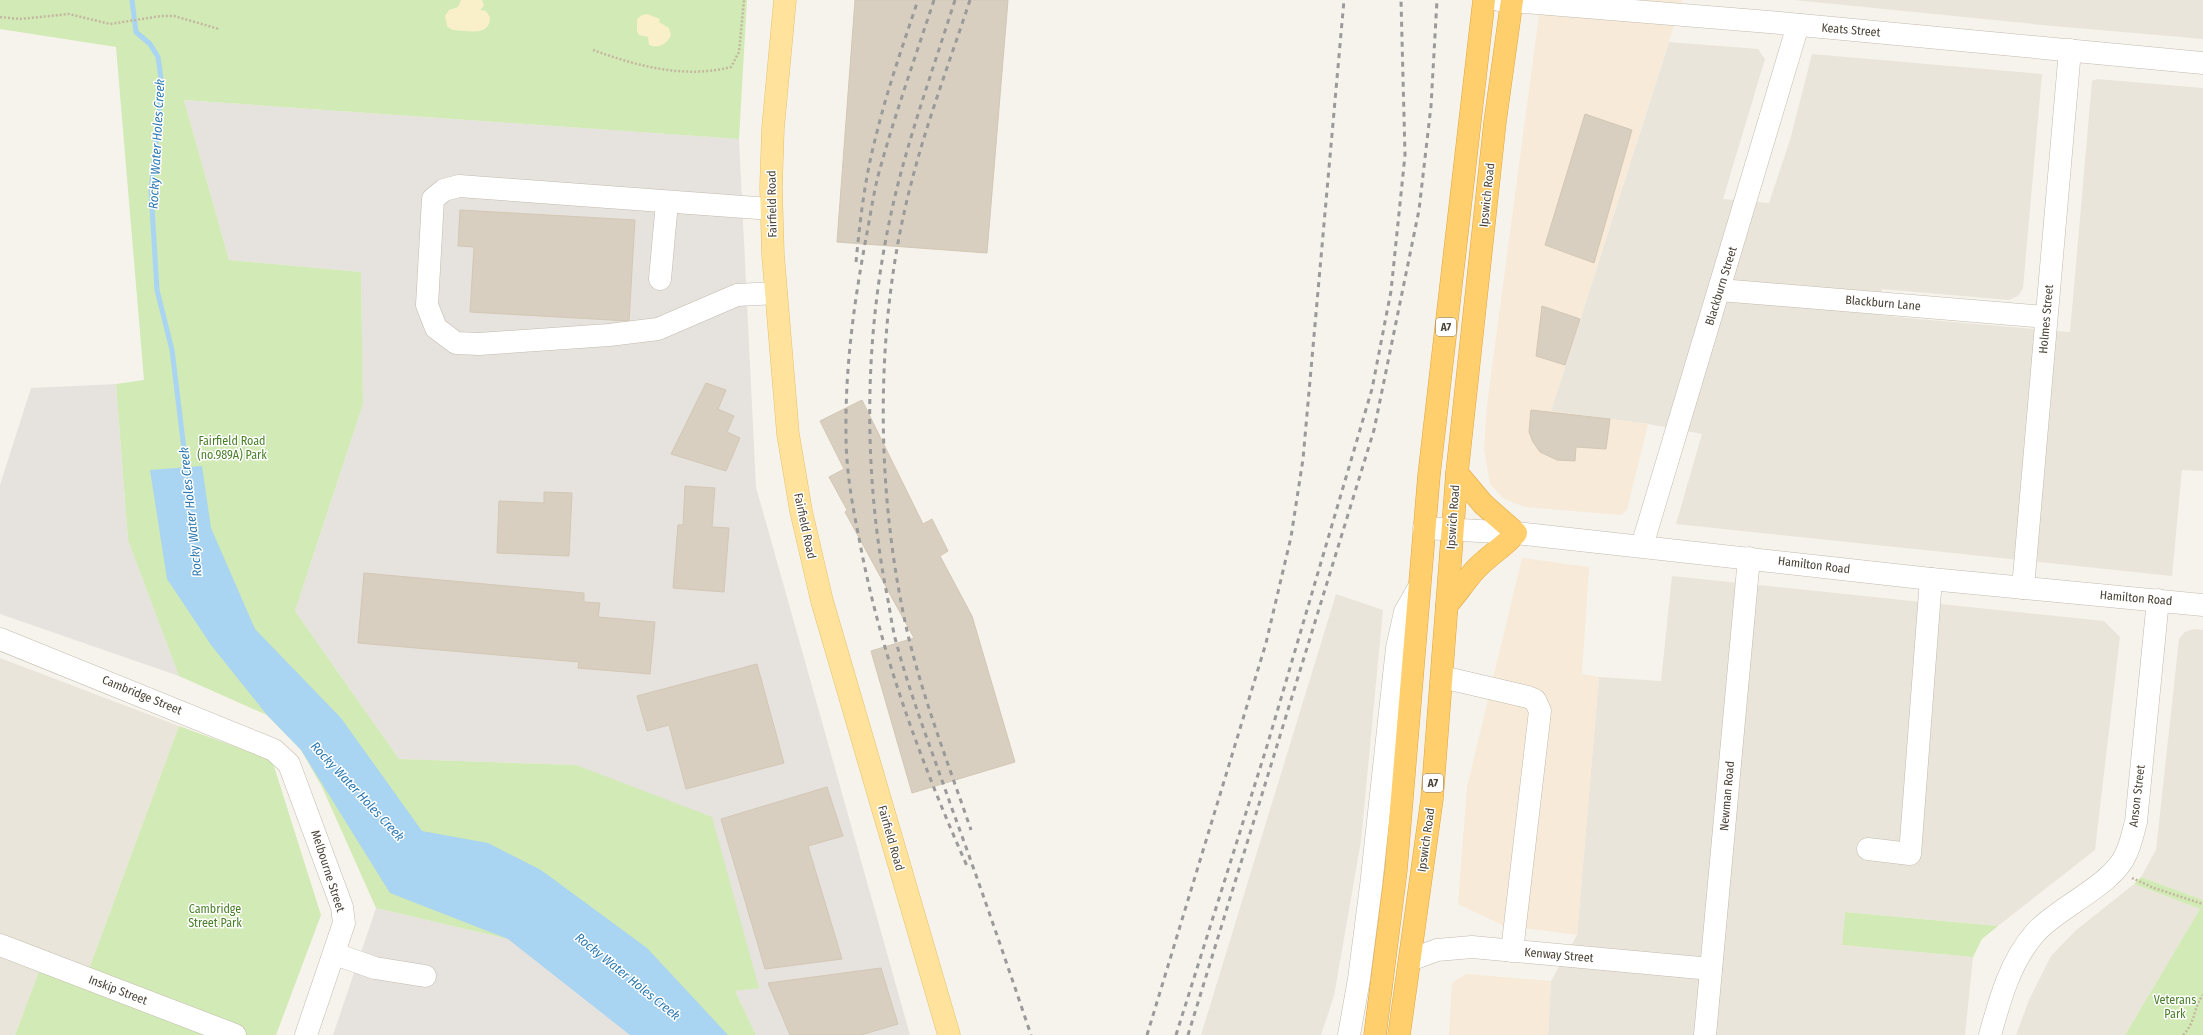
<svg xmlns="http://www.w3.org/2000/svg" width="2203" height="1035" viewBox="0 0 2203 1035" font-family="'Fira Sans Condensed',sans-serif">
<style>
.residential{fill:#eae5da}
.commercial{fill:#f7ead8}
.industrial{fill:#e6e2dd}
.green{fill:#d2eab5}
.sand{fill:#f9efc9}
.water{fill:#a9d4f2}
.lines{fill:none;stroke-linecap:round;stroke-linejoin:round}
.stream{stroke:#a9d4f2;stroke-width:5}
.building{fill:#d8cfc1;stroke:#d3c7b4}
.minor-casing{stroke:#c2bbae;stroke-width:23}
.major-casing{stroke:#e6c16a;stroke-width:23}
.highway-casing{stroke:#e0a43c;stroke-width:23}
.path{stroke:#c4b79f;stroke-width:2.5;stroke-dasharray:2 2;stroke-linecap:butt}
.minor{stroke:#fff;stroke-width:22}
.major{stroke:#ffe39c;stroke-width:22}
.highway{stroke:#ffcf6e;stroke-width:22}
.rail{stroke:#9a9a9a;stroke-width:3;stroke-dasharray:5 5;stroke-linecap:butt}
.labels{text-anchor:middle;stroke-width:3;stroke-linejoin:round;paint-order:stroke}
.shield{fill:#fff;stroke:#817c74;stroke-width:1}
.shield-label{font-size:11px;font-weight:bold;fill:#4b4439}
.street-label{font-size:12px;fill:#4b4439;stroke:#fff}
.park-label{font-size:12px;fill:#4a7f2a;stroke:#fff}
.water-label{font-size:13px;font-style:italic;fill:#2e7ab2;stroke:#fff}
</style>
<rect width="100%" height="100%" fill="#f6f3ec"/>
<g class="residential">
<path d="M1794,0h409v39l-150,-13z"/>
<path d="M1669,42l89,7 7,10 -42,140 46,4 21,-63 22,-86 230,20 -19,214 -5,8 -9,4 -127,-11 -3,26 39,4 152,13 22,-251 5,-2 106,9v383l-21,-1 -10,106 -496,-52 26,-90 -54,-10 -97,-13z"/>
<path d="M1672,576l432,45 16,16 -25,213 -97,76 -153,-14 -3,33 131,12 -8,78h-417l3,-54 26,-46 22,-258 62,4z"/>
<path d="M1336,594l47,16 -22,231 -27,155 -13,39h-120z"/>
<path d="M2194,629l9,1v270l-62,-23 15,-27 23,-211 6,-7z"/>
<path d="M0,658l179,68 -96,259 -43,-15 -25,65h-15z"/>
<path d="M2134,884l66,25 -75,126h-109l13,-35 22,-44 24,-25z"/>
</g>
<g class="commercial">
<path d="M1541,0h141l-131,411 97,13 -21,86 -6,5 -96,-8 -21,-8 -14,-15 -6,-35 3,-44z"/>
<path d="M1522,558l67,9 -7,107 17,3 -22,258 -75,-10 -44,-21 9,-117z"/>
<path d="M1466,974l85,7 -3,54h-99l3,-52z"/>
</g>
<g class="industrial">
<path d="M184,100l555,39 17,348 154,548h-154l-21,-44 24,-4 -183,-222 -177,-6 -104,-148 68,-207 -2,-132 -132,-12z"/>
<path d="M116,384l12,156 51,136 -179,-62v-129l31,-97z"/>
<path d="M376,908l136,32 119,95h-298z"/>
</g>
<g class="green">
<path d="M0,0h747l-8,139 -555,-39 45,160 132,12 2,132 -68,207 104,148 177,6 136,52 47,171 -24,3 21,44h-125l-119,-95 -136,-32 -54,-121 -21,-37 -34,-35 -88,-39 -51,-136 -12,-156 28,-4 -28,-333 -116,-18z"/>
<path d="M179,726l93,34 49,155 -45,120h-261l25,-66 43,16z"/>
<path d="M2141,877l62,23v135h-78l75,-126 -66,-25z"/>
<path d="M1845,912l153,14 -16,13 -9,18 -131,-12z"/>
</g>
<g class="sand">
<path d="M461,0h21l2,6 -4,4 6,1 4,6c0,16 -14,15 -26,14 -7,-1 -11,1 -17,-5l-2,-10 4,-6 9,-3z"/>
<path d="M647,14l13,5 -1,3 10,6 2,7c-4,9 -12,14 -22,10l-1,-8 -9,-2 -2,-4v-12l5,-4z"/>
</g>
<path class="water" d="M202,466l9,62 44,101 86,89 81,113 66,12 53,27 106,78 81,87h-98l-122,-96 -118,-46 -89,-143 -34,-35 -56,-70 -44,-66 -17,-109z"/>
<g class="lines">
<path class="stream" d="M132,0l4,32 14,12 8,13 4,29 -11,105 6,99 15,60 15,124"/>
</g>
<g class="building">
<path d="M855,0h153l-21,253 -150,-11z"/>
<path d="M1585,114l47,16 -38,133 -49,-18z"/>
<path d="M460,210l175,10 -6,101 -159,-9 4,-65 -16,-1z"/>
<path d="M1542,306l38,13 -15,46 -29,-9z"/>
<path d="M706,383l20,7 -8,19 16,7 -7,16 13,6 -14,33 -55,-17z"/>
<path d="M862,400l61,124 9,-5 16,32 -8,5 32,60 43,146 -103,31 -41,-142 43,-13 -69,-126 2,-2 -18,-33 15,-8 -24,-48z"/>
<path d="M1531,410l79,9 -4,30 -30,-2 -1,14 -18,-1 -17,-8 -7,-10 -4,-10z"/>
<path d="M685,486l30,2 -3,39 17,1 -5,64 -51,-4 5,-63h5z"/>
<path d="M544,492l28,1 -3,63 -72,-3 2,-52 45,2z"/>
<path d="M364,573l220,20v9l16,1 -2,14 57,5 -5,52 -72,-6 1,-6 -221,-19z"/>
<path d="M757,664l27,99 -98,26 -17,-64 -22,6 -10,-35z"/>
<path d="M827,787l16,49 -35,10 34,113 -77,10 -44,-150z"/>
<path d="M881,968l17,56 -37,11h-71l-22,-52z"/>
</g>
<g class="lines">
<defs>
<g id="minor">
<path d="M1499,0l270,22 434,41"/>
<path d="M771,209l-312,-23 -15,4 -11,9 -6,106 9,23 20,15 23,1 130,-9 49,-6 79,-34 39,-2"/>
<path d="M660,279l7,-77"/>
<path d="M1720,290l326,27"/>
<path d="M1424,528l92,5 415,46 272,26"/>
<path d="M1642,546l156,-521"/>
<path d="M2023,588l47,-538"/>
<path d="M0,639l274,111 15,14 53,143 2,16 -38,112"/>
<path d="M1442,677l86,20 7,3 5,11 -28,240"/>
<path d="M1868,849l42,5 21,-275"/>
<path d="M0,945l235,90"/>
<path d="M335,954l40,14 50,8"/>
<path d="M1410,960l27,-10 35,-3 239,22"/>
<path d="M1349,1035l10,-56 12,-93 26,-238 8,-36 14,-25"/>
<path d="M1705,1035l44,-477"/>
<path d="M1990,1035c10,-36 20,-73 45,-102 23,-26 78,-48 91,-79 5,-10 7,-22 10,-32l22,-222"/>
</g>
<path id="major" d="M785,0l-12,128 -2,59 2,68 15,179 13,77 21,90 127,434"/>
<g id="highway">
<path d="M1447,605c10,-11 18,-24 28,-35 13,-14 29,-23 41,-37l-33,-29 -26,-31"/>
<path d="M1375,1035l21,-165 33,-395 55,-475"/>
<path d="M1399,1035l33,-236 25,-326 38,-351 17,-122"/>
</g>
</defs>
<use href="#minor" class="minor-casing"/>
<use href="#major" class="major-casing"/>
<use href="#highway" class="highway-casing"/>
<g class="path">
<path d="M0,17l20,2 49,-5 41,10 51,-8h13l45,13"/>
<path d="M593,50c44,16 92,29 138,17l8,-15 5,-52"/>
<path d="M2132,878l22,10 49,16"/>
<path d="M2183,1035c13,-13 10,-27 20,-40"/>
</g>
<use href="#minor" class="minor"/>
<use href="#major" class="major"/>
<use href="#highway" class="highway"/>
<g class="rail">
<path d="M934,0c-19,58 -40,117 -56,176 -5,20 -8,42 -12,62 -12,65 -21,130 -20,197 0,34 6,69 13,103 21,114 61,222 108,328"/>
<path d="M955,0c-19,60 -40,119 -56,180 -34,132 -38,271 -14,405 4,18 6,36 10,53 15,57 37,113 56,168 28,76 54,152 80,229"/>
<path d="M970,0c-20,61 -43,121 -59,184 -37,141 -36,308 -3,451 16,66 41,131 63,195"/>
<path d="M856,262c4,-42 9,-85 20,-126 11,-46 27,-91 42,-136"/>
<path d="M1147,1035l119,-392 25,-106 12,-78 41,-459"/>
<path d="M1176,1035l91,-289 105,-357 19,-98 14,-136 -4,-155"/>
<path d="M1188,1035l186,-605 45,-220 12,-104 6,-106"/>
</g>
</g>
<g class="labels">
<g class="shield">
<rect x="1436" y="318" width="20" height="18" rx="3"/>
<rect x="1423" y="774" width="20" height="18" rx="3"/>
</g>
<g class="shield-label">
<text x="1446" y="331">A7</text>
<text x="1433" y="787">A7</text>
</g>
<g class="street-label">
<text transform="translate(1851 30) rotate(5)" y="4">Keats Street</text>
<text transform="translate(1487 195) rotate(-84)" y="4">Ipswich Road</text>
<text transform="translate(772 204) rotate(-91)" y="4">Fairfield Road</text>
<text transform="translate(1721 286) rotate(-73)" y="4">Blackburn Street</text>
<text transform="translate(1883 303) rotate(5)" y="4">Blackburn Lane</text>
<text transform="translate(2046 319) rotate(-85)" y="4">Holmes Street</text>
<text transform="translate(1453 517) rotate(-86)" y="4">Ipswich Road</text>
<text transform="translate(805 526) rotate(78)" y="4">Fairfield Road</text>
<text transform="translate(1814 565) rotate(7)" y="4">Hamilton Road</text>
<text transform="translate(2136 598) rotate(5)" y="4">Hamilton Road</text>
<text transform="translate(142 695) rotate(22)" y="4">Cambridge Street</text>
<text transform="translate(1727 796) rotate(-85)" y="4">Newman Road</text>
<text transform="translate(2137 796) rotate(-83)" y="4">Anson Street</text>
<text transform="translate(891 838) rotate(74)" y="4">Fairfield Road</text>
<text transform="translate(1426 840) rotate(-82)" y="4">Ipswich Road</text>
<text transform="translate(328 871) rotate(72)" y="4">Melbourne Street</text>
<text transform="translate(1559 955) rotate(5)" y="4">Kenway Street</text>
<text transform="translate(118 990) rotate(21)" y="4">Inskip Street</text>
</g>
<g class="park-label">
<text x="232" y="445">Fairfield Road<tspan x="232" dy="14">(no.989A) Park</tspan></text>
<text x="215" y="913">Cambridge<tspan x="215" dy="14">Street Park</tspan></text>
<text x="2175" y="1004">Veterans<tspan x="2175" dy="14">Park</tspan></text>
</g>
<g class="water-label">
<text transform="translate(156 144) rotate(-87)" y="5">Rocky Water Holes Creek</text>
<text transform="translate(190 512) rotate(-96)" y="5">Rocky Water Holes Creek</text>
<text transform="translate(358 791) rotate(47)" y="5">Rocky Water Holes Creek</text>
<text transform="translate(628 976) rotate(39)" y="5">Rocky Water Holes Creek</text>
</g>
</g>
</svg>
